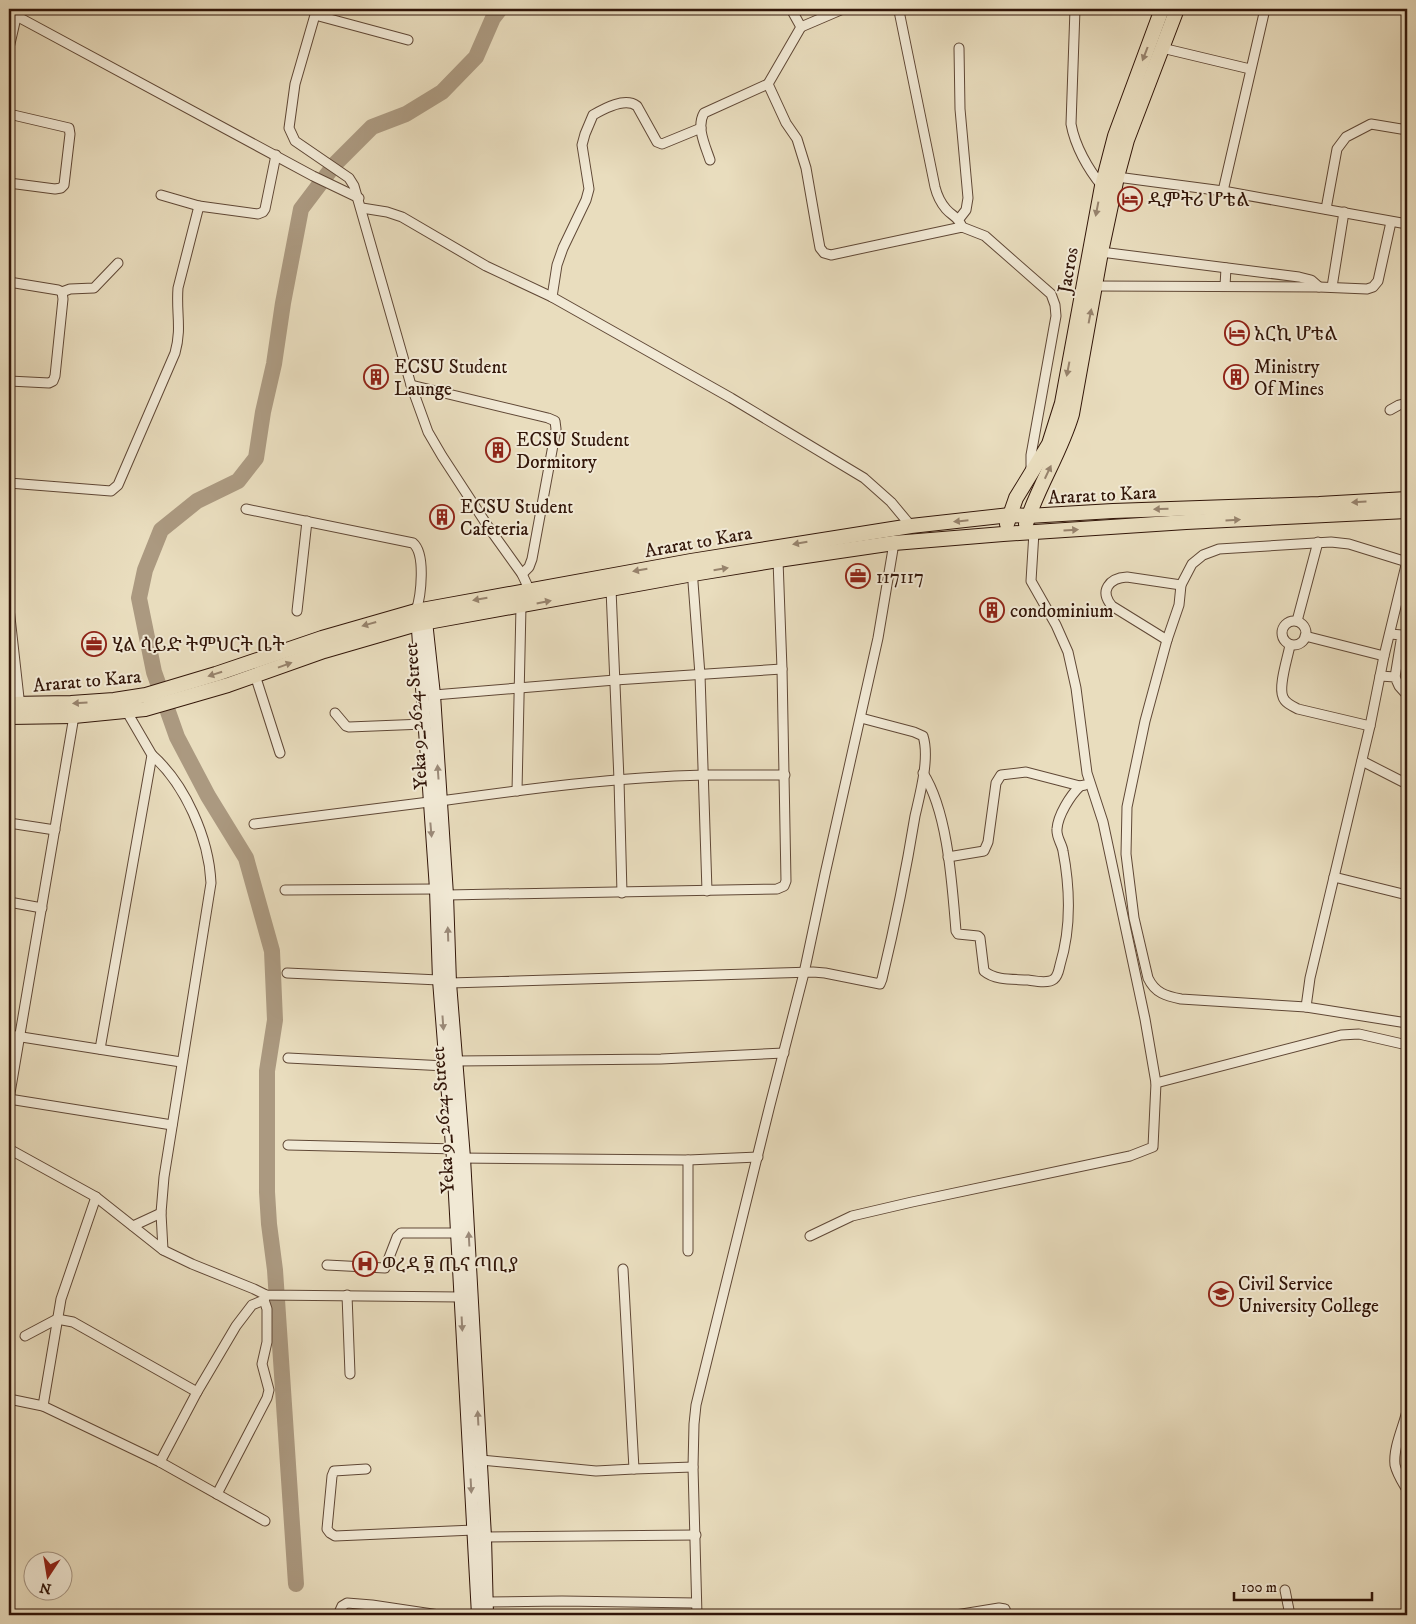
<svg xmlns="http://www.w3.org/2000/svg" width="1416" height="1624" viewBox="0 0 1416 1624" font-family="'IM FELL DW Pica','Noto Serif Ethiopic',serif">
<style>
.lines{fill:none;stroke-linecap:round;stroke-linejoin:round}
.river{stroke:#ab9980;stroke-width:16}
.minor-casing{stroke:#604836;stroke-width:11}
.secondary-casing{stroke:#321609;stroke-width:14}
.primary-casing{stroke:#321609;stroke-width:16}
.minor{stroke:#f1e9d5;stroke-width:9}
.secondary{stroke:#f1e9d5;stroke-width:12}
.primary{stroke:#e9ddbe;stroke-width:14}
.oneway{fill:#97836d}
.oneway2{fill:#9b8a79}
.labels{text-anchor:middle;stroke-width:4;stroke-linejoin:round;paint-order:stroke}
.poi-label{font-size:19px;fill:#321609;stroke:#f1e9d5;text-anchor:start}
.street-label{font-size:19px;fill:#321609;stroke:#f1e9d5}
</style>
<rect width="100%" height="100%" fill="#e9ddbe"/>
<filter id="stains"><feTurbulence type="fractalNoise" baseFrequency=".004" numOctaves="4"/><feColorMatrix values="0 0 0 0 .2 0 0 0 0 .09 0 0 0 0 .02 0 0 0 .5 -.17"/></filter>
<radialGradient id="worn" r=".72"><stop offset=".6" stop-color="#630" stop-opacity="0"/><stop offset="1" stop-color="#630" stop-opacity=".3"/></radialGradient>
<g class="lines">
<path class="river" d="M296,1584l-21,-314 -6,-46 -2,-32v-121l8,-51 -3,-69 -26,-93 -38,-62 -31,-59 -23,-65 -15,-74 6,-28 16,-40 36,-29 41,-20 18,-23 7,-46 11,-48 9,-61 18,-94 34,-45 37,-37 34,-13 36,-22 34,-35 17,-39 7,-9"/>
<defs>
<g id="minor">
<path d="M791,9l10,18 -33,57 18,39 11,16 9,29 12,69 2,11 4,5 7,2 131,-28 23,9 66,58 4,11 1,11 -25,139v16"/>
<path d="M897,9l2,2 36,176c2,8 5,15 11,22 7,8 12,7 16,18"/>
<path d="M1075,9l-4,115c4,22 17,45 31,62"/>
<path d="M9,12l304,164 46,22"/>
<path d="M801,27l42,-18"/>
<path d="M408,40l-93,-25 -20,69 -6,44 6,13 54,37 5,8 57,199 17,47 14,24 47,72 33,46 7,15"/>
<path d="M9,48l9,-39"/>
<path d="M959,48l1,61 8,89 -2,12 -7,9"/>
<path d="M1162,48l88,21"/>
<path d="M9,114l60,14 1,6 -6,51 -3,3 -6,1 -46,-6"/>
<path d="M710,160c-5,-15 -14,-33 -6,-47l64,-29"/>
<path d="M1117,177l106,14 184,33"/>
<path d="M1223,191l42,-182"/>
<path d="M161,195l38,11"/>
<path d="M362,208l25,4 15,5 84,49 66,31 179,101 133,80 27,24 20,24"/>
<path d="M1326,209l11,-60 9,-12 25,-13 36,6"/>
<path d="M1101,252l198,25 12,3 8,7"/>
<path d="M9,282l49,8 4,2 1,7 -8,77 -2,5 -4,2 -40,-2"/>
<path d="M1096,286l223,1 48,2 6,-2 5,-6 13,-59"/>
<path d="M1225,286l1,-18"/>
<path d="M1332,287l12,-75"/>
<path d="M62,292l8,-3 24,-1 24,-25"/>
<path d="M552,297l5,-32 6,-17 23,-48 3,-11 -7,-44 3,-11 8,-19c12,-7 32,-18 44,-9l20,36 5,2 39,-16"/>
<path d="M411,385l137,33 7,3 1,8 -24,130 -3,8 -7,7"/>
<path d="M1390,410l9,-5 8,-2"/>
<path d="M9,483l102,8 7,-6 57,-132c7,-25 1,-40 3,-65l21,-82 59,8 5,-2 2,-3 11,-54"/>
<path d="M246,509l167,34c13,11 8,53 3,68"/>
<path d="M1407,562l-58,-18 -18,-2 -112,7 -16,6 -11,9 -11,21 -2,20 -12,35 -22,81 -18,86 -1,47 8,64 14,60c7,15 18,18 33,21l125,8 101,16"/>
<path d="M692,569l8,106 7,216"/>
<path d="M611,589l8,191 3,113"/>
<path d="M9,608l11,99"/>
<path d="M297,611l10,-90"/>
<path d="M1297,621l21,-79"/>
<circle cx="1294" cy="633" r="12"/>
<path d="M1390,634l12,1 -7,42"/>
<path d="M1305,636l79,20"/>
<path d="M1167,640l-55,-34c-13,-15 -3,-28 15,-29l54,8"/>
<path d="M1290,645c-2,12 -12,41 -7,52 2,6 9,9 15,12l72,17"/>
<path d="M255,675l25,78"/>
<path d="M1380,676l15,1 4,9 8,9"/>
<path d="M434,695l181,-15 167,-11"/>
<path d="M335,713l11,13 3,1 75,-3"/>
<path d="M152,755c33,29 57,83 59,128l-47,294 -3,36 2,37"/>
<path d="M1362,761l45,23"/>
<path d="M923,773c25,39 29,111 33,158l2,3 20,2 2,2 4,33c12,10 29,8 44,9 7,1 20,4 26,-1 4,-3 5,-10 6,-14 11,-36 10,-77 3,-114 -1,-7 -7,-14 -6,-22 1,-14 13,-33 23,-43"/>
<path d="M517,791l4,-185"/>
<path d="M440,801c88,-12 176,-24 265,-26 27,0 53,0 80,0"/>
<path d="M9,823l46,7"/>
<path d="M254,824l175,-22"/>
<path d="M948,857l36,-6 4,-9 8,-59 5,-8 25,-3 54,14 5,-1"/>
<path d="M1334,877l73,18"/>
<path d="M285,890l151,-1"/>
<path d="M447,895l330,-6 7,-3 2,-5 -4,-212 -4,-109"/>
<path d="M9,902l33,6"/>
<path d="M287,973l152,7"/>
<path d="M450,983l363,-11 12,1 55,11 2,-5c13,-54 24,-108 33,-163 5,-22 15,-58 8,-80l-9,-4 -53,-14"/>
<path d="M1306,1007l4,-29 60,-252 14,-70 23,-95"/>
<path d="M9,1035l172,27"/>
<path d="M100,1049l52,-294 -25,-43"/>
<path d="M288,1058l158,8"/>
<path d="M456,1061l205,-2 123,-6"/>
<path d="M1156,1083l185,-48 18,-1 48,11"/>
<path d="M9,1099l65,-383"/>
<path d="M9,1099l163,26"/>
<path d="M288,1145l169,4"/>
<path d="M9,1149l87,48 67,53 29,14 62,25 12,6 194,2"/>
<path d="M459,1158l229,2 70,-3"/>
<path d="M133,1226l28,-13"/>
<path d="M810,1236l42,-20 60,-14 218,-46 23,-9 3,-64 -11,-64 -42,-197 -16,-49 -11,-85 -8,-36 -12,-27 -25,-44 3,-49"/>
<path d="M688,1251v-91"/>
<path d="M327,1265l58,3 12,-31 4,-4h57"/>
<path d="M623,1269l11,200 59,-2"/>
<path d="M347,1295l3,79"/>
<path d="M25,1336l32,-17 16,3 124,70"/>
<path d="M9,1399l34,7 117,56 105,59"/>
<path d="M43,1406l18,-107 35,-102"/>
<path d="M1407,1411c-4,17 -14,37 -12,54 2,9 8,18 12,25"/>
<path d="M481,1460l115,11 38,-2"/>
<path d="M160,1462l37,-70 39,-66 16,-21 12,-5"/>
<path d="M366,1469l-32,2 -2,5 -5,53 3,4 5,3 139,-6"/>
<path d="M217,1494l50,-96 2,-8 -7,-26 5,-22v-33l-3,-9 2,-5"/>
<path d="M485,1537l211,-2"/>
<path d="M1285,1590l5,25"/>
<path d="M486,1602l76,-1 134,2"/>
<path d="M338,1615l4,-9 5,-3 25,2 67,10"/>
<path d="M697,1615l-4,-148 1,-43 2,-19 74,-300 34,-132 21,-99 53,-236 16,-95"/>
<path d="M956,1615l43,-7 6,1 2,6"/>
</g>
<g id="secondary">
<path d="M425,612l9,83 13,200 3,88 14,175 21,379 2,78"/>
<path d="M417,615l19,274 3,91 14,179 25,456"/>
</g>
<g id="primary">
<path d="M1007,524l9,-26 33,-54 13,-41 40,-217 13,-50 47,-127"/>
<path d="M1026,524c12,-38 35,-72 46,-110l29,-162 16,-75 10,-37 50,-131"/>
<path d="M9,704l62,-1 43,-3 32,-5 70,-21 106,-36 94,-27 275,-50 220,-35 99,-11 18,1 85,-5 206,-7 88,-5"/>
<path d="M9,717l65,-1 71,-7 83,-24 96,-34 93,-27 276,-50 85,-14 116,-17 109,-9 183,-12 221,-11"/>
</g>
</defs>
<use href="#minor" class="minor-casing"/>
<use href="#secondary" class="secondary-casing"/>
<use href="#primary" class="primary-casing"/>
<use href="#minor" class="minor"/>
<use href="#secondary" class="secondary"/>
<use href="#primary" class="primary"/>
</g>
<defs><path id="oneway-solid" d="M-6-.8H1V-3.2L6.5 0L1 3.2V.8H-6Z" transform="scale(1.25)"/></defs>
<g class="oneway">
<use href="#oneway-solid" transform="translate(1145 54) rotate(111)"/>
<use href="#oneway-solid" transform="translate(1097 209) rotate(101)"/>
<use href="#oneway-solid" transform="translate(1090 316) rotate(-79)"/>
<use href="#oneway-solid" transform="translate(1068 369) rotate(101)"/>
<use href="#oneway-solid" transform="translate(1048 472) rotate(-65)"/>
<use href="#oneway-solid" transform="translate(1359 502) rotate(177)"/>
<use href="#oneway-solid" transform="translate(1161 509) rotate(178)"/>
<use href="#oneway-solid" transform="translate(1233 520) rotate(-3)"/>
<use href="#oneway-solid" transform="translate(961 521) rotate(174)"/>
<use href="#oneway-solid" transform="translate(1071 530) rotate(-4)"/>
<use href="#oneway-solid" transform="translate(800 543) rotate(170)"/>
<use href="#oneway-solid" transform="translate(721 569) rotate(-9)"/>
<use href="#oneway-solid" transform="translate(640 570) rotate(170)"/>
<use href="#oneway-solid" transform="translate(480 599) rotate(170)"/>
<use href="#oneway-solid" transform="translate(544 602) rotate(-11)"/>
<use href="#oneway-solid" transform="translate(369 624) rotate(164)"/>
<use href="#oneway-solid" transform="translate(285 665) rotate(-20)"/>
<use href="#oneway-solid" transform="translate(215 674) rotate(162)"/>
<use href="#oneway-solid" transform="translate(80 703) rotate(176)"/>
</g>
<g class="oneway2">
<use href="#oneway-solid" transform="translate(438 772) rotate(-94)"/>
<use href="#oneway-solid" transform="translate(431 830) rotate(85)"/>
<use href="#oneway-solid" transform="translate(448 934) rotate(-92)"/>
<use href="#oneway-solid" transform="translate(443 1023) rotate(86)"/>
<use href="#oneway-solid" transform="translate(469 1239) rotate(-93)"/>
<use href="#oneway-solid" transform="translate(462 1324) rotate(87)"/>
<use href="#oneway-solid" transform="translate(478 1418) rotate(-93)"/>
<use href="#oneway-solid" transform="translate(471 1486) rotate(87)"/>
</g>
<defs>
<symbol id="hotel-ring" viewBox="-11 -11 22 22"><circle r="9.5" fill="#f1e9d5" stroke="#8f2418" stroke-width="1.5"/><path d="M-6-4.5h1.5V1H6V5H4.5V3h-9V5H-6ZM-4 0a1.8 1.8 0 1 1 3.6 0ZM.5 0V-2.5h3Q6-2.5 6 0Z" fill="#8f2418"/></symbol>
<symbol id="building-ring" viewBox="-11 -11 22 22"><circle r="9.5" fill="#f1e9d5" stroke="#8f2418" stroke-width="1.5"/><path d="M-4-6H4V6H1V3H-1V6H-4ZM-2.5-4.3h1.7v1.8h-1.7ZM.8-4.3h1.7v1.8H.8ZM-2.5-1h1.7V.8h-1.7ZM.8-1h1.7V.8H.8Z" fill="#8f2418"/></symbol>
<symbol id="office-ring" viewBox="-11 -11 22 22"><circle r="9.5" fill="#f1e9d5" stroke="#8f2418" stroke-width="1.5"/><path d="M-6-3h4V-5.5h4V-3h4V5H-6ZM-1-4.5V-3h2v-1.5ZM-6 0V1H6V0Z" fill="#8f2418"/></symbol>
<symbol id="hospital-ring" viewBox="-11 -11 22 22"><circle r="9.5" fill="#f1e9d5" stroke="#8f2418" stroke-width="1.5"/><path d="M-5-5h3v3.5h4V-5h3V5h-3V1.5h-4V5h-3Z" fill="#8f2418"/></symbol>
<symbol id="university-ring" viewBox="-11 -11 22 22"><circle r="9.5" fill="#f1e9d5" stroke="#8f2418" stroke-width="1.5"/><path d="M0-5L7-2L0 1L-7-2ZM-4 1L0 2.5L4 1V4Q0 6-4 4Z" fill="#8f2418"/></symbol>
</defs>
<g fill-rule="evenodd">
<use href="#hotel-ring" x="1116" y="185" width="28" height="28"/>
<use href="#hotel-ring" x="1223" y="319" width="28" height="28"/>
<use href="#building-ring" x="362" y="363" width="28" height="28"/>
<use href="#building-ring" x="1222" y="363" width="28" height="28"/>
<use href="#building-ring" x="484" y="436" width="28" height="28"/>
<use href="#building-ring" x="428" y="503" width="28" height="28"/>
<use href="#office-ring" x="844" y="562" width="28" height="28"/>
<use href="#building-ring" x="978" y="596" width="28" height="28"/>
<use href="#office-ring" x="80" y="630" width="28" height="28"/>
<use href="#hospital-ring" x="351" y="1250" width="28" height="28"/>
<use href="#university-ring" x="1207" y="1280" width="28" height="28"/>
</g>
<g class="labels">
<g class="poi-label">
<text x="1148" y="206">ዲምትሪ ሆቴል</text>
<text x="1254" y="340">አርኪ ሆቴል</text>
<text x="394" y="373">ECSU Student<tspan x="394" dy="22">Launge</tspan></text>
<text x="1254" y="373">Ministry<tspan x="1254" dy="22">Of Mines</tspan></text>
<text x="516" y="446">ECSU Student<tspan x="516" dy="22">Dormitory</tspan></text>
<text x="460" y="513">ECSU Student<tspan x="460" dy="22">Cafeteria</tspan></text>
<text x="876" y="583">117117</text>
<text x="1010" y="617">condominium</text>
<text x="112" y="651">ሂል ሳይድ ትምህርት ቤት</text>
<text x="382" y="1271">ወረዳ ፱ ጤና ጣቢያ</text>
<text x="1238" y="1290">Civil Service<tspan x="1238" dy="22">University College</tspan></text>
</g>
<g class="street-label">
<text transform="translate(1067 270) rotate(-80)" y="7">Jacros</text>
<text transform="translate(1102 494) rotate(-3)" y="7">Ararat to Kara</text>
<text transform="translate(698 541) rotate(-10)" y="7">Ararat to Kara</text>
<text transform="translate(87 680) rotate(-5)" y="7">Ararat to Kara</text>
<text transform="translate(415 716) rotate(-94)" y="7">Yeka 9_2624 Street</text>
<text transform="translate(442 1120) rotate(-94)" y="7">Yeka 9_2624 Street</text>
</g>
</g>
<rect width="1416" height="1624" fill="none" stroke="#e9ddbe" stroke-width="30"/>
<rect x="10" y="10" width="1396" height="1604" fill="none" stroke="#321609" stroke-width="2.5"/>
<rect x="15" y="15" width="1386" height="1594" fill="none" stroke="#321609"/>
<g transform="translate(48 1576) rotate(192)"><circle r="24" fill="#f1e9d5" stroke="#a59583"/>
<path d="M0-4L9 19L0 12L-9 19Z" fill="#8f2418"/>
<text y="-8" font-size="14" font-weight="bold" text-anchor="middle" fill="#321609">N</text>
</g>
<path d="M1234 1592v8h138v-8" fill="none" stroke="#321609" stroke-width="2.5"/>
<text x="1241" y="1592" font-size="15" fill="#321609" stroke="#f1e9d5" stroke-width="4" paint-order="stroke">100 m</text>
<rect width="100%" height="100%" filter="url(#stains)"/>
<rect width="100%" height="100%" fill="url(#worn)"/>
</svg>
